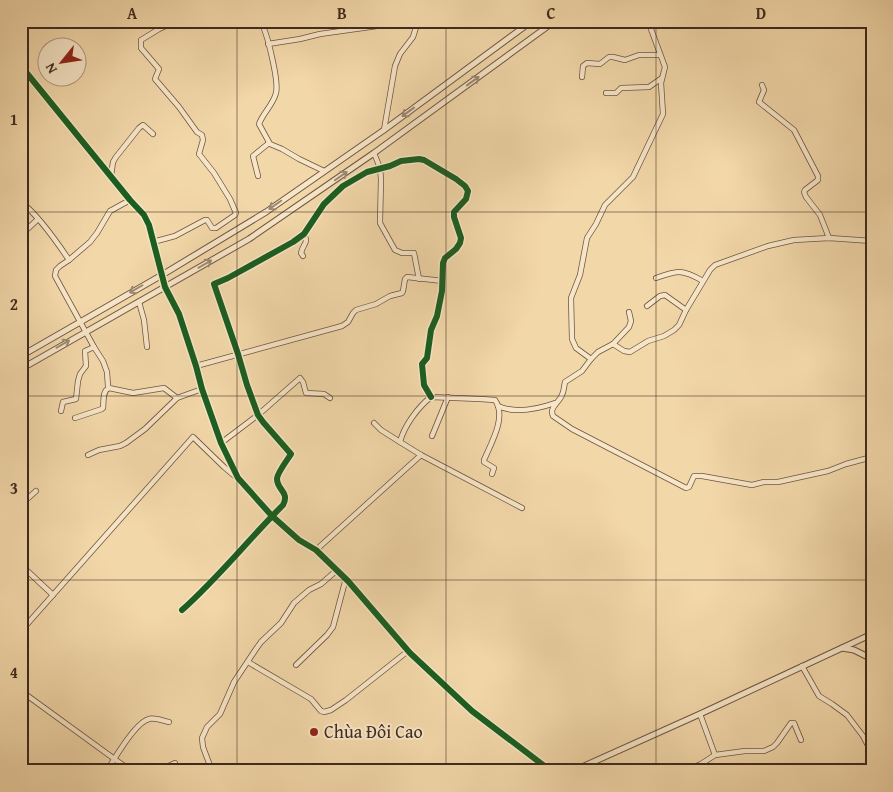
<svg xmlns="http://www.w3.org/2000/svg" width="893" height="792" viewBox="0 0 893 792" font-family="'Gentium Book Plus',serif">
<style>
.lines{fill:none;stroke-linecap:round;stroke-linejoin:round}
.minor-casing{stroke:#6c5541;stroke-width:6}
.tertiary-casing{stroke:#6c5541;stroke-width:7}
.minor{stroke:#f7e5c7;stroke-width:4.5}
.tertiary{stroke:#f7e5c7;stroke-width:5}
.cycleway-casing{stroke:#f7e5c7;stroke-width:9}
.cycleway{stroke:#1b5e20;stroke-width:6}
.oneway{stroke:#9b8872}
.grid{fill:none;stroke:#3f2a1e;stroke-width:1;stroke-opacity:0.55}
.poi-dot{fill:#8f2418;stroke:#f7e5c7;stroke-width:2}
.labels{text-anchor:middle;stroke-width:4;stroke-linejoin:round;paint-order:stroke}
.poi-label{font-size:18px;fill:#3f2a1e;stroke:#f7e5c7;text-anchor:start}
.neatline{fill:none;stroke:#3f2a1e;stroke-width:2}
.grid-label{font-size:16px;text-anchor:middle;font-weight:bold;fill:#3f2a1e}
</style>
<rect width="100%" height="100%" fill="#f2d7a9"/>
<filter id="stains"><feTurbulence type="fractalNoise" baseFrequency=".004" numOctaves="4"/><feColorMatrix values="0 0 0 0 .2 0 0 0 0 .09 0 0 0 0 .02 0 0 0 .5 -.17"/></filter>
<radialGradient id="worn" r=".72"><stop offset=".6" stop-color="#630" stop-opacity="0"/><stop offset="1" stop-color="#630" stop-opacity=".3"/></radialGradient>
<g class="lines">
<defs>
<g id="minor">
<path d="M260,21c7,9 19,61 16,72 -3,12 -13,20 -17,31l11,20 12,5 17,10 25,12"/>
<path d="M268,44l32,-5 20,-5 57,-8 10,-5"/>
<path d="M582,77l1,-11 4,-3 13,1 9,-7h4l12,3 14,-5h21"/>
<path d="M762,85l2,5 -5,12 35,28 24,46v4l-13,10 -1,2 2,5 14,18 9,23"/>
<path d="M606,93h10l5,-5 28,-1 13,-9"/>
<path d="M384,130l11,-64 5,-12 13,-17 5,-16"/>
<path d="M374,153l6,15 1,11 -1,44 15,27 7,3h12l5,26"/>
<path d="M111,176l2,-14 3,-5 23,-29 4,-3 10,9"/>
<path d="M258,176l-5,-20 16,-13"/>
<path d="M130,200l-20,11 -13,22 -7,9 -21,18 -9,6 -4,4 -1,6 39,71 9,14 4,11 1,14 1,2 24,5 31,-5 13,10"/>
<path d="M21,202c17,13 36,40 48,58"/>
<path d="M21,235l17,-16"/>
<path d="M872,241l-43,-3 -35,2 -26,6 -53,19 -5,5 -24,40 -7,15 -5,5 -10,6 -16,5 -18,11 -6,-1 -11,-7 -15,8 -7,7 -9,12 -17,11c-1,4 -1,9 -3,13 -3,8 -13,12 -9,21l19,13 114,59 3,-1 5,-11h8l50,9 12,-3h14l50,-11 18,-7 26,-7"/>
<path d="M153,242l22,-6 30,-16h2l5,8h4l19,-13 1,-2 -6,-14 -16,-26 -15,-19 4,-14 -1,-5 -5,-3 -18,-25 -24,-28 4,-10 -18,-21v-8l18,-11 17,-8"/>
<path d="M21,253l4,4 -1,2 -3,3"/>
<path d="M303,256l-2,-3c2,-10 8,-9 3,-19"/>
<path d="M656,278c22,-8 26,-9 47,3"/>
<path d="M139,302l5,18 3,27"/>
<path d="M647,306l13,-10 5,-1 21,15"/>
<path d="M613,344l16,-17 2,-6 -2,-9"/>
<path d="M591,359l-15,-11 -4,-9 -1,-41 9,-23 7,-37 9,-14 9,-19 28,-28 30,-63 -2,-31 4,-16 -17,-46"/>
<path d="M196,366l146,-40 6,-4 5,-9 3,-3 20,-6 14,-8 12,-3 1,-2 2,-12 2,-2 36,4"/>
<path d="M498,406c18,8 40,3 57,-3"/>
<path d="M61,411l2,-9 13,-3 2,-18 2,-7 6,-8 -1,-15 9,-4"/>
<path d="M75,418l27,-9 1,-1c1,-7 -1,-17 6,-20"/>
<path d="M374,423l7,7 19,12"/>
<path d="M432,436l16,-39"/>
<path d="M221,443l37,-28 42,-37 3,4 3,11 18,1 6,4"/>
<path d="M88,455l11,-5 21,-4 6,-3 19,-14 29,-28 3,-3 25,-9"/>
<path d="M492,474l2,-6 -10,-6v-2c7,-17 23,-43 11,-60l-15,-1 -49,-2c-13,10 -27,29 -31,45l21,13 101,53"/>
<path d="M21,508l6,-9 9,-8"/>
<path d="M316,550l105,-95"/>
<path d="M21,565l32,30"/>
<path d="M182,610c36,-32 66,-70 101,-105 7,-13 -6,-15 -6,-26 0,-6 11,-20 14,-25l-28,-32 -5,-7 -11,-30 -9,-31 -24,-70 14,-6 65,-36 11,-8 20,-30 19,-18 24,-14 23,-6 11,-5 18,-2 5,1 32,19 9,7 3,5 -2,8 -12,13v5l7,21 -1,5 -4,6 -11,9 -2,5 -1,28 -5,25 -6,14 -4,28 -5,6 2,21 7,12"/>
<path d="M21,631l172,-194 31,30 13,11"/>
<path d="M248,662l63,37 10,12 3,1 7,-2 15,-10 62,-49"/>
<path d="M296,665l31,-30 6,-8 13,-49"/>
<path d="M802,666l17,30 13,8 15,11 16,21 9,17"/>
<path d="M21,691l110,80"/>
<path d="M700,714l15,41"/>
<path d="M107,771c7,-12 29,-49 42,-52 4,-2 15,2 20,3"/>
<path d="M158,771l17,-8"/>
<path d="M212,771l-9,-24 -1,-9 5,-11 13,-13 14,-32 22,-33 5,-7 20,-19 13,-20 15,-13 12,-6 16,-14"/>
<path d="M685,771l16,-7 14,-9 30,-4h19l9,-4 4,-4 14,-20h3l7,17"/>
</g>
<g id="tertiary">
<path d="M21,66l109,134 14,15 5,10 16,62 14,27 17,52 6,23 19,54 17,35 34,38 27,24 17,10 32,31 62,72 62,58 79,60"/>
<path d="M21,356l141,-81 104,-63 118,-82 148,-109"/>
<path d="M21,369l228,-130 125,-86 181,-132"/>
<path d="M842,648l12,2 18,9"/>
<path d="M573,771l127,-57 172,-80"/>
</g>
</defs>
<use href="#minor" class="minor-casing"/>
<use href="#tertiary" class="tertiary-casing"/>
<use href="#minor" class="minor"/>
<use href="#tertiary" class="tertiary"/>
<defs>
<g id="cycleway">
<path d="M21,66l109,134 14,15 5,10 16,62 14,27 17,52 6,23 19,54 17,35 34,38 27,24 17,10 32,31 62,72 62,58 79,60"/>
<path d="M182,610c36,-32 66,-70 101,-105 7,-13 -6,-15 -6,-26 0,-6 11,-20 14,-25l-28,-32 -5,-7 -11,-30 -9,-31 -24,-70 14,-6 65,-36 11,-8 20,-30 19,-18 24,-14 23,-6 11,-5 18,-2 5,1 32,19 9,7 3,5 -2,8 -12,13v5l7,21 -1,5 -4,6 -11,9 -2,5 -1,28 -5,25 -6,14 -4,28 -5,6 2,21 7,12"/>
</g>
</defs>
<use href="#cycleway" class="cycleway-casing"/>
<use href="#cycleway" class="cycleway"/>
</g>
<defs><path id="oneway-shaft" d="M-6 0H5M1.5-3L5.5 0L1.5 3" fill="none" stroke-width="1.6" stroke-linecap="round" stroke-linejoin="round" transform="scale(1.25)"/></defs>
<g class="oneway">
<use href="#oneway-shaft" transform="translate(473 81) rotate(-36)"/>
<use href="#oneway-shaft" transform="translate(408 112) rotate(144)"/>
<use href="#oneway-shaft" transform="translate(341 176) rotate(-35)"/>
<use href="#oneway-shaft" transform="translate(275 205) rotate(145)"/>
<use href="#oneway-shaft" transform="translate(205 264) rotate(-30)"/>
<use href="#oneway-shaft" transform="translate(136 289) rotate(150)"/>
<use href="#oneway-shaft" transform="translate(63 344) rotate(-30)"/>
</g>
<path class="grid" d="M237,21v750M446,21v750M656,21v750M21,212h851M21,396h851M21,580h851"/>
<circle class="poi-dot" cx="314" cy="732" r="5"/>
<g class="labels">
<g class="poi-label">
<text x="324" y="738">Chùa Đôi Cao</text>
</g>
</g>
<rect width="893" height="792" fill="none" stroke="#f2d7a9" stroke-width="55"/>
<g transform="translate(62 62) rotate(240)"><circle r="24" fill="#f7e5c7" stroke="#ad9a83"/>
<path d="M0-4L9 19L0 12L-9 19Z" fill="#8f2418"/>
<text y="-8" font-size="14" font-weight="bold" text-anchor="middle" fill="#3f2a1e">N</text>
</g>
<rect x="28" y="28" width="838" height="736" class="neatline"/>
<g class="grid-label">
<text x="132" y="19">A</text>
<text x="342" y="19">B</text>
<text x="551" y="19">C</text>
<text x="761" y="19">D</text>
<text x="14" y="125">1</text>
<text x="14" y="310">2</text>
<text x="14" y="494">3</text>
<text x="14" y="678">4</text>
</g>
<rect width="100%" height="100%" filter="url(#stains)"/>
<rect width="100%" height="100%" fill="url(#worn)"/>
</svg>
